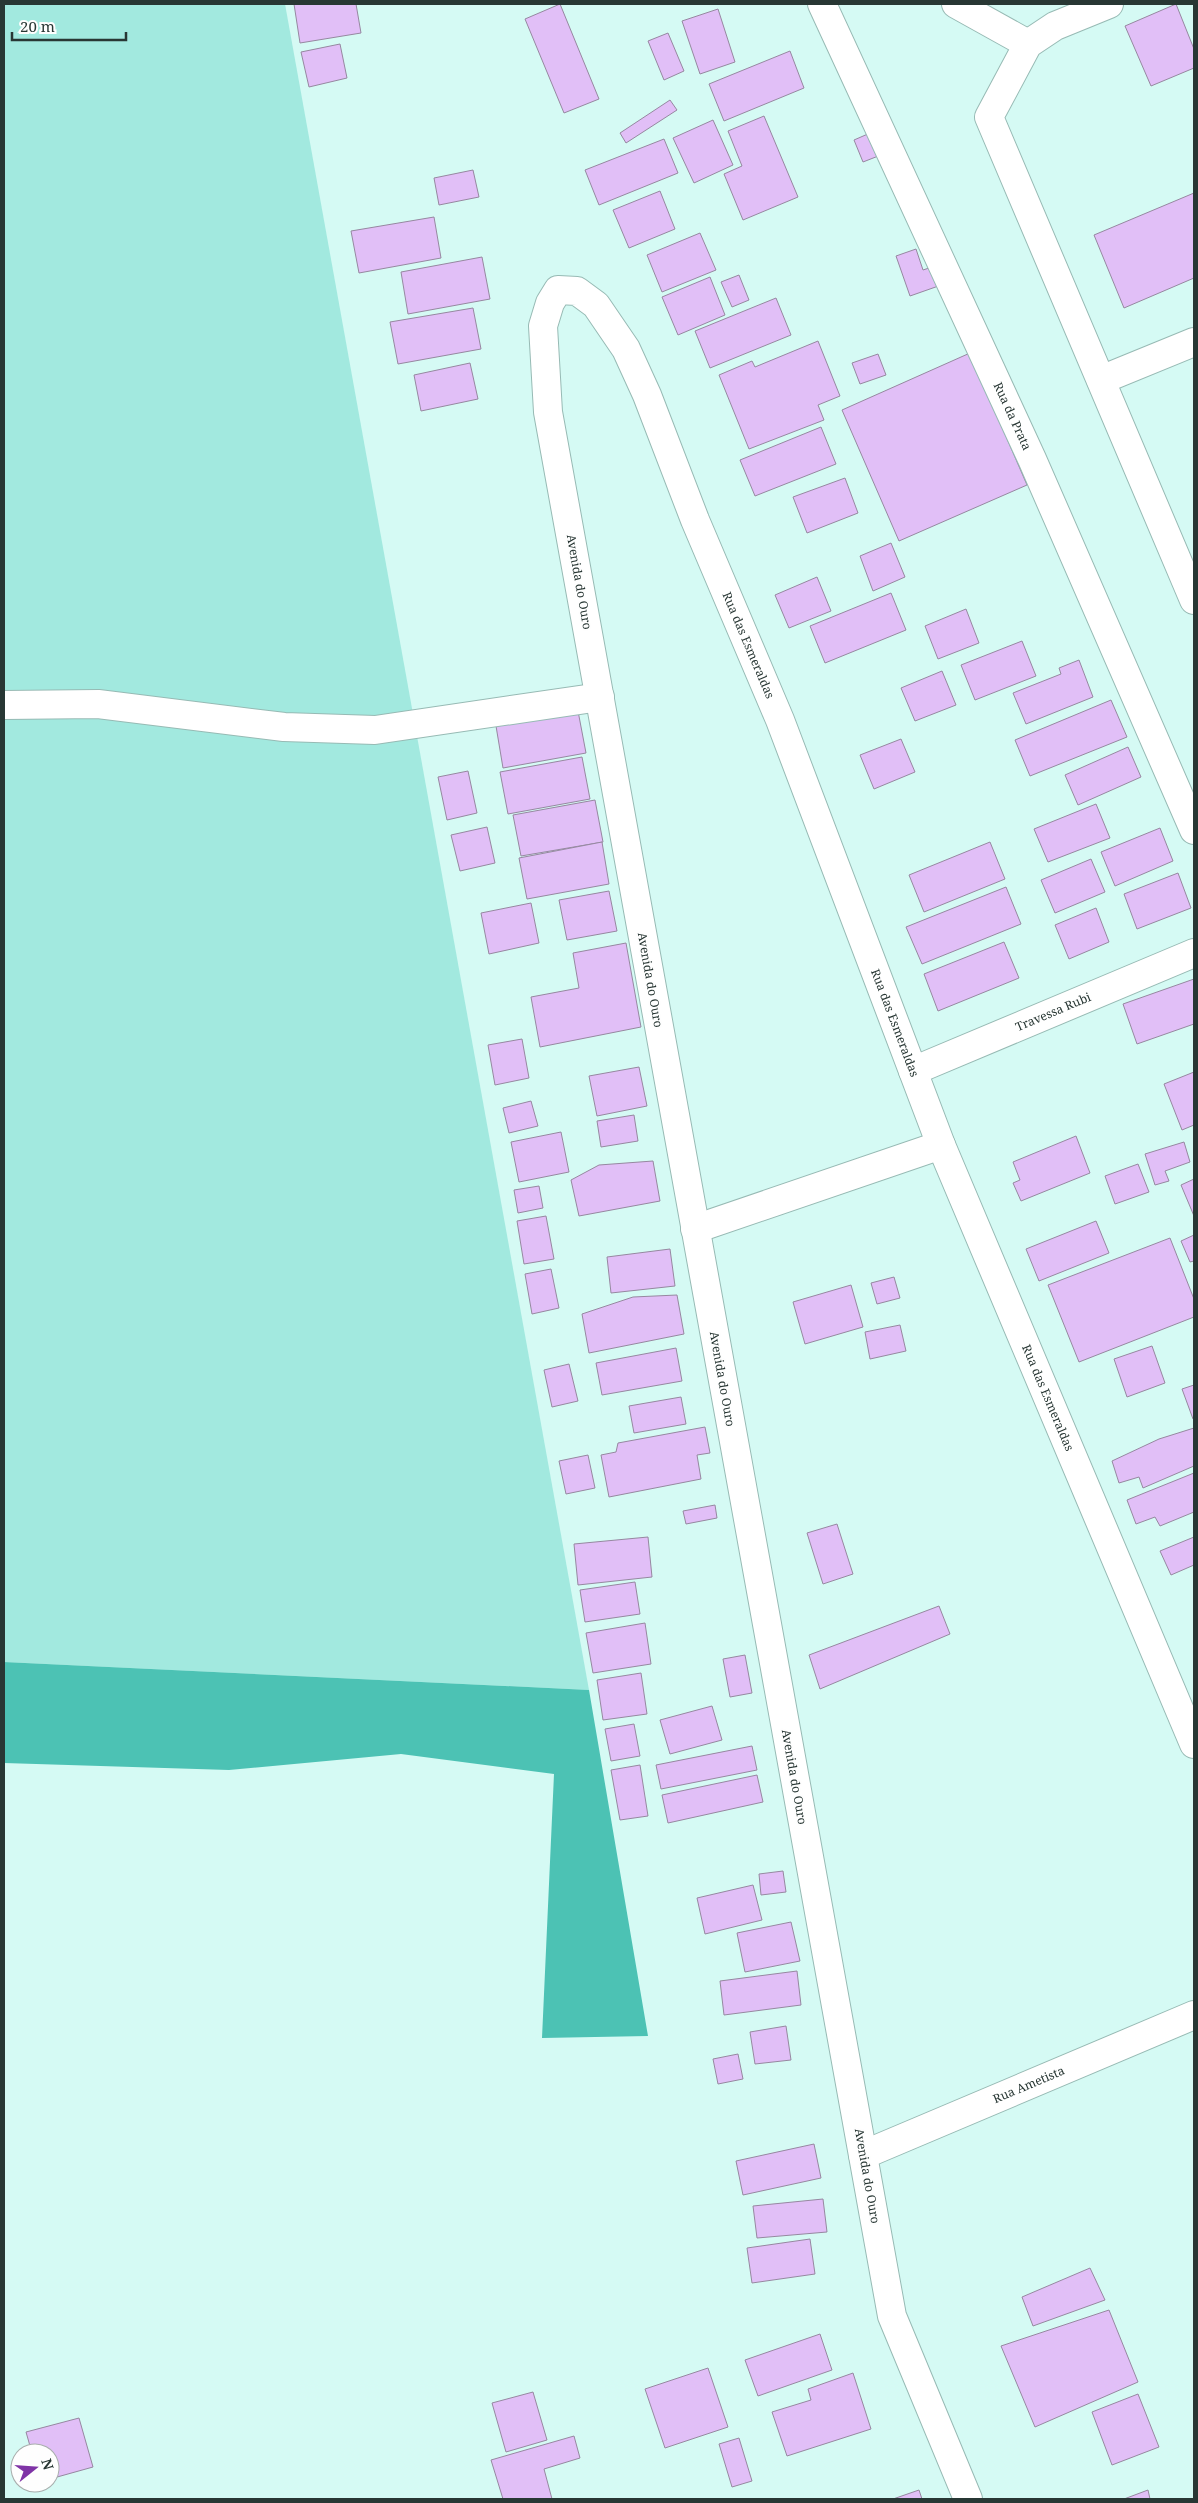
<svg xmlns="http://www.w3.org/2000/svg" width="1198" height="2503" viewBox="0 0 1198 2503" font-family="'Noto Serif',serif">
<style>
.green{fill:#a2e9df}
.forest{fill:#4cc2b4}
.building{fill:#e1bff7;stroke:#9688a0}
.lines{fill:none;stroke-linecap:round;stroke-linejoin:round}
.minor-casing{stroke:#97bab4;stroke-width:30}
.minor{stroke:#fff;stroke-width:28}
.labels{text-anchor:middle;stroke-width:4;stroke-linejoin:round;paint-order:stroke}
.street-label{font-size:12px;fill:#283734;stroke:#fefefe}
</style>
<rect width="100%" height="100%" fill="#d5faf4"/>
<path class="green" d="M4,4h281l304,1686 -585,-28z"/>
<path class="forest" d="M4,1662l585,28 59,346 -106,2 12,-264 -153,-20 -172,16 -225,-7z"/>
<g class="building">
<path d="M294,4h62l5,29 -61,10z"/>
<path d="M560,4l39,95 -35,14 -39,-94z"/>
<path d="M1176,4l18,45v19l-43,18 -26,-60z"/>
<path d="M718,9l17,53 -35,12 -18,-53z"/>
<path d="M668,33l16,38 -20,9 -16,-39z"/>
<path d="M340,44l7,34 -38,9 -8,-35z"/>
<path d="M790,51l14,37 -80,33 -15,-37z"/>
<path d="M670,100l7,10 -51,33 -6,-10z"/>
<path d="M764,116l34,81 -55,23 -19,-46 18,-8 -14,-35z"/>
<path d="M713,120l20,45 -39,18 -21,-45z"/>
<path d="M877,130l9,23 -23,9 -9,-22z"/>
<path d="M664,139l14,34 -79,32 -14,-35z"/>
<path d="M473,170l6,27 -40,8 -5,-27z"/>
<path d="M660,191l15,38 -46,19 -16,-38z"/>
<path d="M1194,193v85l-70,30 -30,-73z"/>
<path d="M434,217l7,41 -82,15 -8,-42z"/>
<path d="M700,233l16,37 -54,22 -15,-37z"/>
<path d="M916,249l7,21 18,-6 6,19 -37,13 -14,-40z"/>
<path d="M482,257l8,42 -82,15 -7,-42z"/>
<path d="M739,275l10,25 -17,7 -11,-25z"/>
<path d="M710,277l15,38 -47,20 -16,-38z"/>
<path d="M776,298l15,37 -81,33 -15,-37z"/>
<path d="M473,308l8,41 -83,15 -8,-42z"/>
<path d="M818,341l22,55 -22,9 6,15 -75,29 -30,-74 33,-14 3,6z"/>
<path d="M970,353l57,132 -128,56 -57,-131z"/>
<path d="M878,354l8,21 -26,9 -8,-21z"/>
<path d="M470,363l8,36 -57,12 -7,-36z"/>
<path d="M821,427l15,37 -81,32 -15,-36z"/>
<path d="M845,478l13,35 -51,20 -14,-36z"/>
<path d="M891,543l14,34 -32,14 -13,-35z"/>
<path d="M817,577l14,34 -42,17 -14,-33z"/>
<path d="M891,593l15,37 -81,33 -15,-37z"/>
<path d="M966,609l13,34 -41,16 -13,-33z"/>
<path d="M1022,641l14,35 -61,24 -14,-35z"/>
<path d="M1079,660l14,37 -67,27 -13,-31 48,-19 -2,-6z"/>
<path d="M942,671l14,34 -41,16 -14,-33z"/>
<path d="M1111,700l16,37 -97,39 -15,-36z"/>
<path d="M578,711l8,42 -83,15 -7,-42z"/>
<path d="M901,739l14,33 -41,17 -14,-34z"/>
<path d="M1128,747l13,30 -63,28 -13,-30z"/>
<path d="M582,757l8,42 -82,15 -8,-42z"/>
<path d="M468,771l9,42 -30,7 -9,-43z"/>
<path d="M595,800l8,42 -82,14 -8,-41z"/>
<path d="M1096,804l14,34 -62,24 -14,-33z"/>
<path d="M487,827l8,36 -35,8 -9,-36z"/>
<path d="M1160,828l13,33 -58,25 -14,-34z"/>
<path d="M602,842l7,42 -82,15 -8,-41z"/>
<path d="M990,842l15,37 -81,33 -15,-37z"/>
<path d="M1091,859l14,33 -50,21 -14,-33z"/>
<path d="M1178,873l13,35 -54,21 -13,-35z"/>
<path d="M1006,887l15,37 -99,40 -16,-37z"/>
<path d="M609,891l8,40 -50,9 -8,-40z"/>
<path d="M531,903l8,40 -50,11 -8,-41z"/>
<path d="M1096,908l13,34 -40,17 -14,-34z"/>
<path d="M1004,942l15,36 -81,33 -14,-37z"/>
<path d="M626,943l15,84 -101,20 -9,-50 48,-9 -6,-35z"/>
<path d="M1194,979v45l-57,20 -14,-40z"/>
<path d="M522,1039l7,39 -34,7 -7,-40z"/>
<path d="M639,1067l8,39 -50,10 -8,-40z"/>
<path d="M1194,1072v53l-12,5 -18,-46z"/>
<path d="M531,1101l7,25 -29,7 -6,-25z"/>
<path d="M634,1115l4,26 -37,6 -4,-26z"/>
<path d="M561,1132l8,40 -50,10 -8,-40z"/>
<path d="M1076,1136l14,37 -69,28 -8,-18 7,-3 -7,-18z"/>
<path d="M1184,1142l6,20 -25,9 4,10 -14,4 -10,-31z"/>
<path d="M653,1161l7,40 -81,15 -8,-36 28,-15z"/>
<path d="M1138,1164l11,28 -34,12 -10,-28z"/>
<path d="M1194,1179v37l-13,-31z"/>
<path d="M539,1186l4,22 -25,5 -4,-23z"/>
<path d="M546,1216l8,43 -30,5 -7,-43z"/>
<path d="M1096,1221l13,32 -70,28 -13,-32z"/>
<path d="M1194,1235v26l-4,1 -9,-21z"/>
<path d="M1170,1238l24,61v18l-115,45 -31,-77z"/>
<path d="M670,1249l5,37 -64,7 -4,-36z"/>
<path d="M551,1269l8,39 -27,6 -7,-40z"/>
<path d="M894,1277l6,21 -23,6 -6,-21z"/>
<path d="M851,1285l12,42 -58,17 -12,-42z"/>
<path d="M677,1295l7,39 -95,19 -7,-39 51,-17z"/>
<path d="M900,1325l6,26 -36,8 -5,-27z"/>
<path d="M1152,1346l13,37 -38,14 -13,-38z"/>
<path d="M676,1348l6,33 -80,14 -6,-32z"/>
<path d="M569,1364l9,37 -26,6 -8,-37z"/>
<path d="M1194,1385v33l-1,1 -11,-30z"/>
<path d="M681,1397l5,27 -52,9 -5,-27z"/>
<path d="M705,1427l5,26 -13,2 4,24 -92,18 -8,-42 15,-3 2,-9z"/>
<path d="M1194,1428v38l-51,22 -4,-11 -20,6 -7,-22 47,-22z"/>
<path d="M588,1455l7,33 -29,6 -7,-33z"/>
<path d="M1194,1473v39l-34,14 -5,-9 -19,7 -9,-24z"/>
<path d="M715,1505l2,13 -31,6 -3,-13z"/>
<path d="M837,1524l16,50 -30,10 -16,-51z"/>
<path d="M648,1537l4,40 -74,8 -4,-41z"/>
<path d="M1194,1537v28l-23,10 -11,-24z"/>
<path d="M635,1582l5,32 -55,8 -5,-32z"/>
<path d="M939,1606l11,28 -130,55 -11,-34z"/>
<path d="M645,1623l6,41 -58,9 -7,-40z"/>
<path d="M745,1655l7,38 -22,4 -7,-38z"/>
<path d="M641,1673l6,41 -44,6 -6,-40z"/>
<path d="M712,1706l10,34 -52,14 -10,-34z"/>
<path d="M634,1724l6,32 -29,5 -6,-32z"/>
<path d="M752,1746l5,24 -96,19 -5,-24z"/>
<path d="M640,1765l8,51 -28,4 -9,-50z"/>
<path d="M757,1775l6,27 -95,21 -6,-28z"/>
<path d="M783,1871l3,21 -25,3 -2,-21z"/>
<path d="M753,1885l9,35 -57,14 -8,-36z"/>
<path d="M791,1922l9,39 -55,11 -8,-39z"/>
<path d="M797,1971l4,34 -77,10 -4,-34z"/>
<path d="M786,2026l5,34 -36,4 -5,-32z"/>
<path d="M738,2054l5,25 -25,5 -5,-25z"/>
<path d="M814,2144l7,34 -78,17 -7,-34z"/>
<path d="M823,2199l4,33 -70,6 -4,-32z"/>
<path d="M810,2239l5,35 -63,9 -5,-35z"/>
<path d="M1090,2268l15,32 -72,26 -11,-29z"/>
<path d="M1109,2310l29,72 -103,45 -34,-81z"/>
<path d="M820,2334l12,36 -74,26 -13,-36z"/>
<path d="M708,2368l20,59 -63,21 -20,-59z"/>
<path d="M853,2373l18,56 -84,27 -15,-44 39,-12 -3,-11z"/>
<path d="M533,2392l14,48 -41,12 -14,-49z"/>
<path d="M1138,2394l21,53 -47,18 -20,-53z"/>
<path d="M79,2418l14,49 -43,12v-26h-18l-6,-21z"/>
<path d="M574,2436l6,22 -36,11 8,30h-49l-12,-39z"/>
<path d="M739,2438l13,43 -20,6 -13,-43z"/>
<path d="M919,2490l3,9h-29z"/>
<path d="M1148,2490l2,9h-26z"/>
</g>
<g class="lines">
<defs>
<g id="minor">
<path id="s1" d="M822,4l210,455 162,371"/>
<path d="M956,4l72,40"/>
<path d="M1109,4l-54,22 -27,18 -39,73 205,483"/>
<path d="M1101,380l93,-38"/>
<path d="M4,705l94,-1 186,23 91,3 225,-33"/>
<path id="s2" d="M913,1071l281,-118"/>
<path d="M695,1229l246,-84"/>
<path id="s3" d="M863,2155l331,-140"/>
<path id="s4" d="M968,2499l-76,-183 -344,-1904 -5,-86 7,-23 8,-13 19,1 19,14 30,44 21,46 48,125 85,200 161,425 253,599"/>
</g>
</defs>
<use href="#minor" class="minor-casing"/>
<use href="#minor" class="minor"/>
</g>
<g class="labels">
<g class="street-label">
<text dy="4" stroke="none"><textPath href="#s1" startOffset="454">Rua da Prata</textPath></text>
<text transform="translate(579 582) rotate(80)" y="4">Avenida do Ouro</text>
<text dy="4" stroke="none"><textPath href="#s4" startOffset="2675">Rua das Esmeraldas</textPath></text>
<text transform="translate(650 980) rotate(80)" y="4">Avenida do Ouro</text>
<text dy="4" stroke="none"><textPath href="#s2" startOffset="152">Travessa Rubi</textPath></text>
<text dy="4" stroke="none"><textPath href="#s4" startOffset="3080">Rua das Esmeraldas</textPath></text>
<text transform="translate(722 1379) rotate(80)" y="4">Avenida do Ouro</text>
<text dy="4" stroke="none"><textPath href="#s4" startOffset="3485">Rua das Esmeraldas</textPath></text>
<text transform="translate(794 1777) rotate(80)" y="4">Avenida do Ouro</text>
<text dy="4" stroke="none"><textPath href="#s3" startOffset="180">Rua Ametista</textPath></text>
<text transform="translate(867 2176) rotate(80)" y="4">Avenida do Ouro</text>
</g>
</g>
<rect width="1198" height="2503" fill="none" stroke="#283734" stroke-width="10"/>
<g transform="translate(35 2468) rotate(73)"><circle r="24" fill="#fefefe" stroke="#a8aead"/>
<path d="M0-4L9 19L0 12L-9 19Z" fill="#7f34a6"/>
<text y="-8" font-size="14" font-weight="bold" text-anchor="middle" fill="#283734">N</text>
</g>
<path d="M12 32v8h114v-8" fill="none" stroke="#283734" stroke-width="2.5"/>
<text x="20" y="32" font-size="15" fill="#283734" stroke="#fefefe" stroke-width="4" paint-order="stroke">20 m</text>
</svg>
